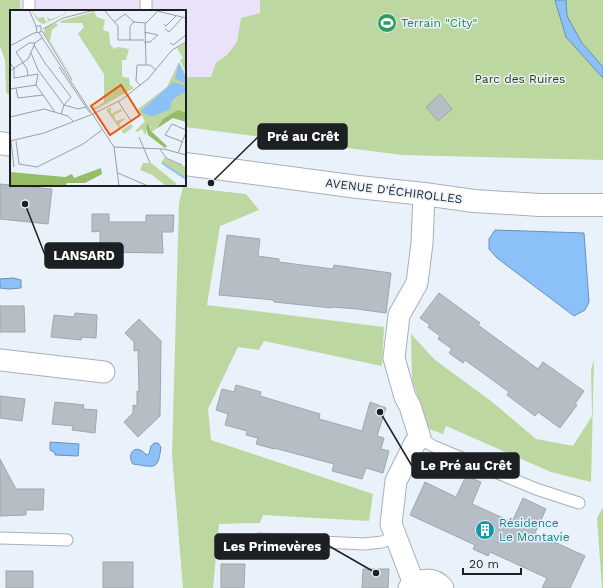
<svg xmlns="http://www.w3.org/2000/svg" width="603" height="588" viewBox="0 0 603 588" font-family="'Work Sans',sans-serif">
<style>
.industrial{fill:#eae2f8}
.green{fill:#bcd7a0}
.water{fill:#8bc0f8;stroke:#6a90b8}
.building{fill:#b5bdc5;stroke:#9fa7ae}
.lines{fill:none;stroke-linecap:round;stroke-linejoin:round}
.service-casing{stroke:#a8b0b8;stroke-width:13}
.minor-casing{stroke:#a8b0b8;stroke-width:23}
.tertiary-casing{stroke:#a8b0b8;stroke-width:24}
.service{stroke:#fff;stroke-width:11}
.minor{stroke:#fff;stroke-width:21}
.tertiary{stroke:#fff;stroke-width:22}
.labels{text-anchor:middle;stroke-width:3;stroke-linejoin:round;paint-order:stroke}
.leisure-label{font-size:12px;fill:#27864d;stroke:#e9f2fa;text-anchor:start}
.park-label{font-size:12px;fill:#2b3b17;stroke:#e9f2fa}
.street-label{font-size:12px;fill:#1d2023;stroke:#e9f2fa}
.culture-label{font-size:12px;fill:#0d838f;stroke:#e9f2fa;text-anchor:start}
.inset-river{fill:none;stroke:#8bc0f8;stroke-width:2}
.inset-road{fill:none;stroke:#979ea4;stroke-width:1}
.view{fill:#e8590c;fill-opacity:0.15;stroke:#e8590c;stroke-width:2}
.inset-edge{fill:none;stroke:#1d2023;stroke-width:2}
.leader{fill:none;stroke:#1d2023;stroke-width:1.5}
.callout-dot{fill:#1d2023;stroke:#e9f2fa;stroke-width:1.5}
.callout{fill:#1d2023;stroke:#1d2023;stroke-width:1.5}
.callout-label{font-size:13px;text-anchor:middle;font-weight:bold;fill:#fff}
</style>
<rect width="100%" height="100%" fill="#e9f2fa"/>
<path class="industrial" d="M20,0h240v13l-19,5 -4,24 -10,13 -11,8 -5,14h-26v-66h-165z"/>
<g class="green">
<path d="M0,0h20v11h-9v86l-5,-5 -1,-32 -5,-14z"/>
<path d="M260,0h343v160l-201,-5 -217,-28v-50h26l5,-14 11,-8 10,-13 4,-24 19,-5z"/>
<path d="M183,187l63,7 13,16 -39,16 -13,79 177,22 -2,39 -118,-25 -5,9 -21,-3 -30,62 3,31 162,54 -4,27 -106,-6 -3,8 -41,1 -6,64h-30l-11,-133 7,-252z"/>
<path d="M411,334l24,26 56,41 45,38 37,7 19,-30 -1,-46 3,-10 -3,122 -40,-10 -105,-46 -3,8 -14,-5 -17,-49z"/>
<path d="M603,507v81h-1l-5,-70z"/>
</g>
<g class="water">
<path d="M555,0h11l1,16 15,27 21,24v11l-37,-41z"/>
<path d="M495,230l89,3 5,69 -4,8 -11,6 -77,-58 -8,-9v-10z"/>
<path d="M13,278l8,2v8l-12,1 -9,-1v-9z"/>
<path d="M50,442l29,2 -1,12 -23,-1v-2l-5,-3z"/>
<path d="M154,443h4l3,4c-3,24 -6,20 -28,17 -6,-8 0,-19 9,-13 2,1 3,3 5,4l2,-1 2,-8z"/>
</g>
<g class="building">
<path d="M440,94l12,15 -14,12 -12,-14z"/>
<path d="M0,184l52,5 -4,35 -48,-5z"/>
<path d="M92,214h17v8h37v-7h28l-1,17h-11l1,21 -63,-1v-21l-8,1z"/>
<path d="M227,235l33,4 -2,17 21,3v3l54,7 1,-4 57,8 -5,40 -29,-4 -25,-2v1l-58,-6v-2l-55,-5z"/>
<path d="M439,293l41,30 -2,2 60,44 5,-7 41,29 -9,13 2,1 -17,23 -22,-16 -3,4 -28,-21 2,-3 -44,-32 -2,3 -14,-10 3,-4 -14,-10 2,-3 -12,-9 2,-2 -10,-7z"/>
<path d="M0,306h24l1,26h-25z"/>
<path d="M75,313l22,2 -1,23 -14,-1 -1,3 -30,-3 3,-22 20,2z"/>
<path d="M139,319l22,22 -1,75 -22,21 -14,-15 9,-9v-8l4,1v-15l2,1 -1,-42 -4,1v-9l-9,-9z"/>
<path d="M236,385l25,7 -1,4 60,18 -1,5 43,12 8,-29 16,6 -9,28 7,2 -3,11 8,2 -6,22 -17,-5 -4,11 -30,-8 2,-7 -60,-16v1l-18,-5 2,-6 -12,-3 1,-4 -22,-6 3,-11 -12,-4 6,-21 12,3z"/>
<path d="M0,396l25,3 -3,22 -22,-3z"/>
<path d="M55,402l29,3 -1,4 14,1 -2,23 -23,-3 1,-4 -21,-2z"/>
<path d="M0,459l16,30h28l-1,21h-17v5l-26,1z"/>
<path d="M466,476l15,6 -9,22 40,18 11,-24 23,11 -11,24 50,23 -15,32h-28l5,-10 -57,-26 -2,4 -15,-7 2,-4 -65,-30 15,-33 31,15z"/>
<rect x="103" y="562" width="30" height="26"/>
<path d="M221,564h24l-1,24h-23z"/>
<path d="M363,569h26l-1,19h-26z"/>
<rect x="6" y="571" width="27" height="17"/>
</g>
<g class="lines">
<defs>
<g id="service">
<path d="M29,0v11"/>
<path d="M146,11v-11"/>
<path d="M420,438l13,8 103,43 43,14"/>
<path d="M0,538l67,2"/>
<path d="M259,539l105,5 18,-2 13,-5"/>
</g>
<g id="minor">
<path d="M0,360l104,12"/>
<path d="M414,584l-23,-60 5,-43 19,-38 5,-5 -10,-32 -5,-9 -11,-39 5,-43 18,-32 5,-40 2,-49"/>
<path d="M409,588c10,-10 25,-11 34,0"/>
</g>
<g id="tertiary">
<path d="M0,143l11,2"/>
<path d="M185,164l173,23 66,7 50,7 66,4h63"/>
</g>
</defs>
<use href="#service" class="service-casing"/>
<use href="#minor" class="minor-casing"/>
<use href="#tertiary" class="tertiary-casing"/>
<use href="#service" class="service"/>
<use href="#minor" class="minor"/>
<use href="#tertiary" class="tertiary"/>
</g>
<defs>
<symbol id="stadium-disc" viewBox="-11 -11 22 22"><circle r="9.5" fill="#2e9e5b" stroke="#e9f2fa"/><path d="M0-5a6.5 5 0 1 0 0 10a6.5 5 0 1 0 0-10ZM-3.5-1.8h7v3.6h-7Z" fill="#fff"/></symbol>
<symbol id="building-disc" viewBox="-11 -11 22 22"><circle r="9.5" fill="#0f9aa8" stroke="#e9f2fa"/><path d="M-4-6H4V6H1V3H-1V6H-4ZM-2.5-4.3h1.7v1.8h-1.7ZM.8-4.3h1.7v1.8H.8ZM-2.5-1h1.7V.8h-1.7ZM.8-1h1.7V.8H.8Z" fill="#fff"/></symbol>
</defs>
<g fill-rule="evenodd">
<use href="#stadium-disc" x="376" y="12" width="22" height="22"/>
<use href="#building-disc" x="474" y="519" width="22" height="22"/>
</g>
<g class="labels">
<g class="leisure-label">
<text x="401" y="27">Terrain "City"</text>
</g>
<g class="park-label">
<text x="520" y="83">Parc des Ruires</text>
</g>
<g class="street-label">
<text transform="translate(394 191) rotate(7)" y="4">AVENUE D'ÉCHIROLLES</text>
</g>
<g class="culture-label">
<text x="499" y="527">Résidence<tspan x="499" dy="14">Le Montavie</tspan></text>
</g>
</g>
<g transform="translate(10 10)">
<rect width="176" height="176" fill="#e9f2fa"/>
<path d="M21,0l7,8 6,-1 2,5 2,-1 -1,-6 2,4 5,-1 11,-4 -1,-4 2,4 -23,10 -5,-3zM84,2l3,5 8,3 -2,10 6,2 1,12 4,5 4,-2 11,2 -3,11h-4v14l1,3 6,1 1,7 4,3 -39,22 -16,-22 14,19h3l8,-5v-28l-26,-40 6,-7 -2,-4h-21l-1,-2zM46,13l2,2 -6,5 -2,11 27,43 -33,-51 1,-5zM176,33v30l-6,-13 3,-2 -6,-10zM169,52l7,13v38l-23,6 -9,12h-3l-1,-6 -4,3v8l-4,-7 -5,3 -2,-1 10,-10 -7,-12 29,-22zM101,97v7l10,-5 1,2 -8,4 2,6 10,-3 -7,6 3,6 9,-6 2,3 -9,7 -18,-24zM154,148l22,9v11l-25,-15zM133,153h8l25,20 -1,3h-9l-14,-11 -12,-5z" fill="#bcd7a0"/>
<path d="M168,100l8,3v9l-13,-4 -17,11 7,-10zM138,113l3,8 16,15 -2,2 -17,-13 -2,-7zM91,158l1,6 -17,9h-18l-2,3h-55v-14l55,5 7,-3 2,4z" fill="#95bc66"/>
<path d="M169,53l7,15v6l-11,-6zM163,72l11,3 2,6 -13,8 -4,11 -17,6 -12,-4z" fill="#8bc0f8"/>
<path class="inset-river" d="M152,153l24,16"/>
<path class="inset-road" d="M19,0l7,16M143,0l33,8M82,1l14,-1M95,1l13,15v14h26M104,12l11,-8 9,8 12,1M154,14l2,2 10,-10M33,19l20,-11 32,-8M155,19l4,3 14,-15M32,21l30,49M29,23l75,114 5,39M120,30v-14l4,-4M134,32h6l8,-7 -14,-3M160,33l3,2 13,-10M24,35l11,18 26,34 -7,8 14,4 8,-2M0,36l24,-13 7,-1v-6h-5l1,6M21,43l7,17 26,35 -3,9M0,53l4,5v10l24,-4 -2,11M136,55l-1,-41 12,-12M49,57l31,46M0,61l18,-12 7,-16 7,-5M18,66l-1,-7 -11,-17 13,-9h6M130,75l-4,-4 1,-16h13l6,5M6,78l2,10 25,-3M0,79l26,-4 19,27M108,91l13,20M0,107l34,-8 24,7 6,6M0,123l4,34M129,127l11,26M0,131l34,-8 49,-19 28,-14 27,-21 24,-29 14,-8M6,131l3,23 18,3 46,-23 19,-14M173,132l-18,-7 7,-11 14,6M104,137l50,2 22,6M150,139l6,9 16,7M168,143l8,-21M108,163l30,13"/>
<path class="view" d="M111,75l19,30 -30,20 -19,-29z"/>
<rect width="176" height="176" class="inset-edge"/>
</g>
<path class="leader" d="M211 183L258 137M25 204L45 255M380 412L412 466M376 573L329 546"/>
<g class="callout-dot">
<circle cx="211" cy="183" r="4"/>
<circle cx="25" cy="204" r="4"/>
<circle cx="380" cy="412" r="4"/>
<circle cx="376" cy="573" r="4"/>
</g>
<g class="callout">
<rect x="258" y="124" width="89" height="25" rx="4"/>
<rect x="45" y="243" width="78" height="25" rx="4"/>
<rect x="412" y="453" width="107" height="25" rx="4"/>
<rect x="215" y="534" width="114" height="25" rx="4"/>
</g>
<g class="callout-label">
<text x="303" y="141">Pré au Crêt</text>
<text x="84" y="260">LANSARD</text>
<text x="466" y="470">Le Pré au Crêt</text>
<text x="272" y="551">Les Primevères</text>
</g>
<path d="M463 568v6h58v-6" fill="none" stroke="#1d2023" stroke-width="2"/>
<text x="469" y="568" font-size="12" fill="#1d2023" stroke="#e9f2fa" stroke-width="3" paint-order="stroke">20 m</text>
</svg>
